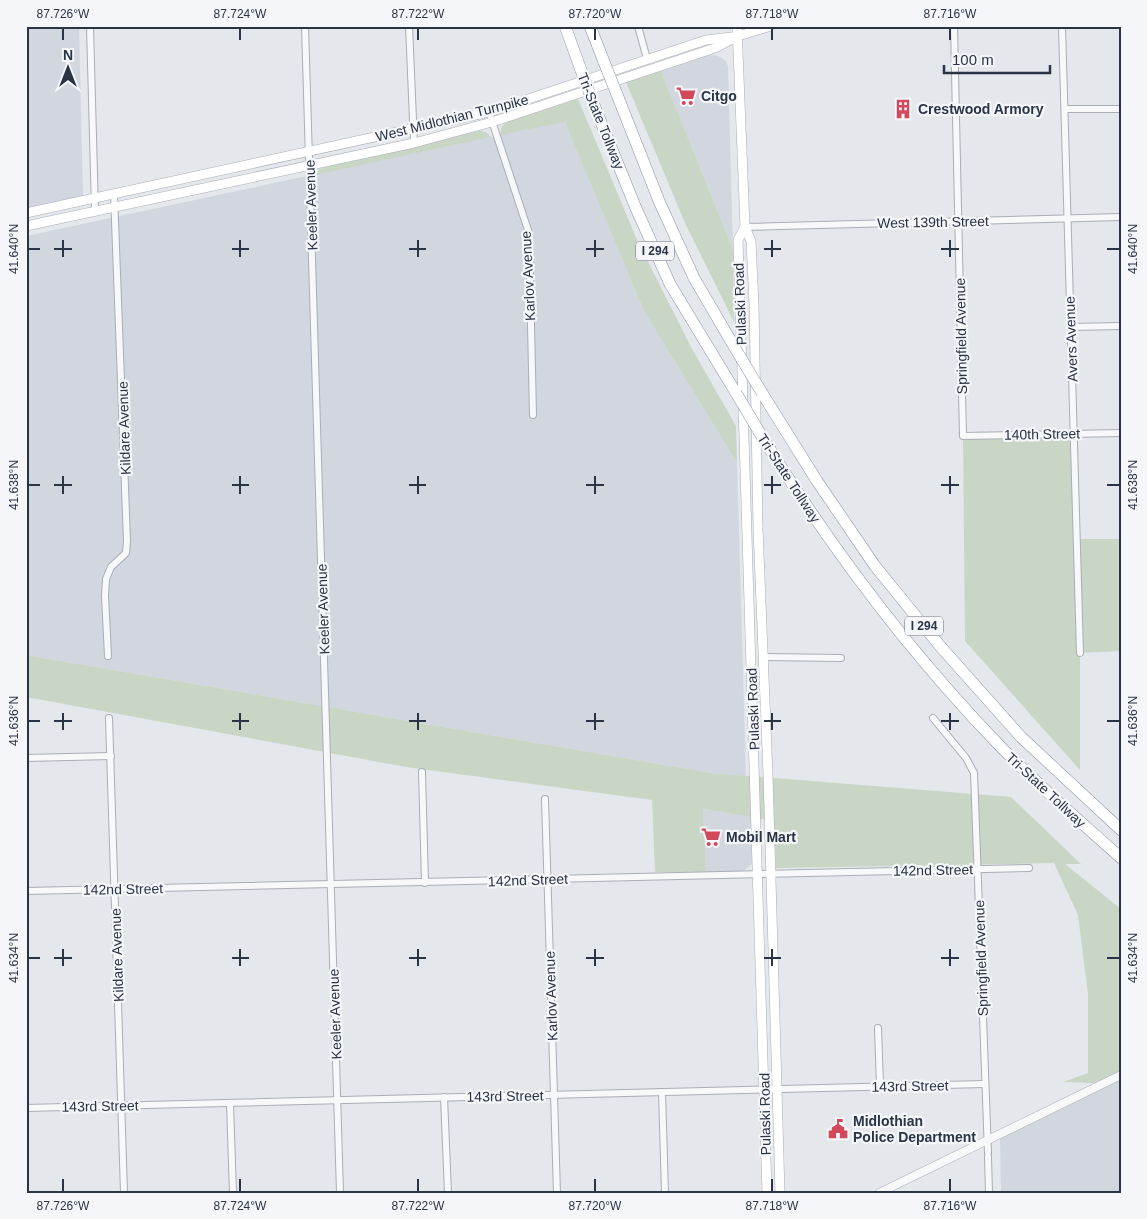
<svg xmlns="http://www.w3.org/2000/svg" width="1147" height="1219" viewBox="0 0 1147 1219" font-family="Arial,sans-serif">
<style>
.built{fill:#d2d6de}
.green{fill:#c9d6c5}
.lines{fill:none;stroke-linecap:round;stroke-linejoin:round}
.minor-casing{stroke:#a9aeb7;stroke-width:8}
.tertiary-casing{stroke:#a9aeb7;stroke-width:9}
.secondary-casing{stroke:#a9aeb7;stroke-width:10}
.motorway-casing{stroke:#8b94a3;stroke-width:12}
.minor{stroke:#f7f8fa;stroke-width:6}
.tertiary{stroke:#f7f8fa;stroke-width:8}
.secondary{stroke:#fff;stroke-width:9}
.motorway{stroke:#fff;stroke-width:11}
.motorway-bridge-casing{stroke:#8b94a3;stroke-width:12;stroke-linecap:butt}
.motorway-bridge{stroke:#fff;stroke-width:11}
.ticks{fill:none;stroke:#2b3445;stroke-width:2}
.labels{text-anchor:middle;stroke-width:4.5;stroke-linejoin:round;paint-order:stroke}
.shield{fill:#f4f6f9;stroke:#676e7b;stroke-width:1}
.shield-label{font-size:12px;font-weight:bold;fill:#2b3445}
.poi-label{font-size:14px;font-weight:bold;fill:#2b3445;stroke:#f4f6f9;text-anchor:start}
.street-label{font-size:14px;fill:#2b3445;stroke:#f4f6f9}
.neatline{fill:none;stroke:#2b3445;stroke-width:2}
.ticks-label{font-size:12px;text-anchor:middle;fill:#2b3445}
</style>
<rect width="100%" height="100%" fill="#e4e7ec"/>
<g class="built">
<path d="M26,26h53l4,171 -57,12z"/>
<path d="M709,55l9,1 7,4 3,6 5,184 -72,-179z"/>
<path d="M565,121l79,190 93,152 9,313 -35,-3 -685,-118v-419z"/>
<path d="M703,809l48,8 1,47 -9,7 -37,1z"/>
<path d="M1111,1084h10v109h-120l-1,-55z"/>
</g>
<g class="green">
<path d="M661,71l72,179 1,72 -49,-99 -59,-141z"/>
<path d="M578,99l59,141 54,107 45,79 1,37 -93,-152 -79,-189 -64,13c-1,-9 1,-10 9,-14z"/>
<path d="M479,131l7,1 5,5 -176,38 4,-6 7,-2z"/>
<path d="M1074,433l3,106h44v112l-41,2v117l-115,-129 -2,-205z"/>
<path d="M26,655l685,118 300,24 70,67h-16l56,45v175l-58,-2 25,-9v-79l-10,-79 -24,-52 -278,5 -2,-47 -71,-12 3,63h-51l-3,-72 -246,-33 -380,-70z"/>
</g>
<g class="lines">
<defs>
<g id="minor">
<path d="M90,26l5,185"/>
<path d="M305,26l35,1167"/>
<path d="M409,26l5,117"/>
<path d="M638,26l9,33"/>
<path d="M954,26l9,410 158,-3"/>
<path d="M1062,26l18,627"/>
<path d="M1065,109h56"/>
<path d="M489,112l40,121 4,182"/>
<path d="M745,227l376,-10"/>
<path d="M1070,327l51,-1"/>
<path d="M108,656l-3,-60 1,-17 5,-12 15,-14 1,-12 -13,-347"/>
<path d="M764,657l77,1"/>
<path d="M109,718l15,475"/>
<path d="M933,718l33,40 8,15 14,380"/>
<path d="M26,758l85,-2"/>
<path d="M422,772l3,111"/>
<path d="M545,799l12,394"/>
<path d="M26,891l1003,-23"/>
<path d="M878,1028l2,58"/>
<path d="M662,1092l3,101"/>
<path d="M444,1097l4,96"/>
<path d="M230,1103l3,90"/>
<path d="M26,1108l958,-24"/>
<path d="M988,1157l1,36"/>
</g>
<path id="tertiary" d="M879,1193l242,-118"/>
<g id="secondary">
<path d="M737,26l8,201 6,14 3,64 4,223 10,247 12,418"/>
<path d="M26,213l463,-101 217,-72 26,-3"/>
<path d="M26,226l388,-83 78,-21 223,-74 23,-12 33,-10"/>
<path d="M745,227l-7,13 29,953"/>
</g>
<g id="motorway">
<path d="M565,26l16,44"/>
<path d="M590,26l14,36"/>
<path d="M616,92l43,109 35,77 41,70"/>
<path d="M592,100l43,106 35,78 66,109"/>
<path d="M762,393l55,88 58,85 65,80 81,91 100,93"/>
<path d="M764,440c68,109 145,212 235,305 38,40 81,76 122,113"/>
</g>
</defs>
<use href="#minor" class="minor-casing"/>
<use href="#tertiary" class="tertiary-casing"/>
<use href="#secondary" class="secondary-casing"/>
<use href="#motorway" class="motorway-casing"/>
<use href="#minor" class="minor"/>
<use href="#tertiary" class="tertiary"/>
<use href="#secondary" class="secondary"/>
<use href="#motorway" class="motorway"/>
<defs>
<g id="motorway-bridge">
<path d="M604,62l12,30"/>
<path d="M581,70l11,30"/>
<path d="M735,348l27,45"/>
<path d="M736,393l28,47"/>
</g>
</defs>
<use href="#motorway-bridge" class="motorway-bridge-casing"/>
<use href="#motorway-bridge" class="motorway-bridge"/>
</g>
<path class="ticks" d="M63,28v12M240,28v12M418,28v12M595,28v12M772,28v12M950,28v12M63,240v17M240,240v17M418,240v17M595,240v17M772,240v17M950,240v17M28,249h12M54,249h18M232,249h17M409,249h17M586,249h18M764,249h17M941,249h18M1107,249h13M63,476v18M240,476v18M418,476v18M595,476v18M772,476v18M950,476v18M28,485h12M54,485h18M232,485h17M409,485h17M586,485h18M764,485h17M941,485h18M1107,485h13M63,713v17M240,713v17M418,713v17M595,713v17M772,713v17M950,713v17M28,721h12M54,721h18M232,721h17M409,721h17M586,721h18M764,721h17M941,721h18M1107,721h13M63,949v17M240,949v17M418,949v17M595,949v17M772,949v17M950,949v17M28,958h12M54,958h18M232,958h17M409,958h17M586,958h18M764,958h17M941,958h18M1107,958h13M63,1179v13M240,1179v13M418,1179v13M595,1179v13M772,1179v13M950,1179v13"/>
<defs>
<symbol id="supermarket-bare" viewBox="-9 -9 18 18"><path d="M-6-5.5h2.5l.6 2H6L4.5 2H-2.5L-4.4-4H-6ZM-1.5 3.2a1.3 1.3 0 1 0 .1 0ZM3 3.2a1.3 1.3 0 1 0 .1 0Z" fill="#d1495b" stroke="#f4f6f9" stroke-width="2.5" paint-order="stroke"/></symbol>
<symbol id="building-bare" viewBox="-9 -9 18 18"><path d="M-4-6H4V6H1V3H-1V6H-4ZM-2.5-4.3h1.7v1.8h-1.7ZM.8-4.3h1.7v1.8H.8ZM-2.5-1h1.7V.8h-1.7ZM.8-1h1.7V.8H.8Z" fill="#d1495b" stroke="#f4f6f9" stroke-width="2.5" paint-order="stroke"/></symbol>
<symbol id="civic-bare" viewBox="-9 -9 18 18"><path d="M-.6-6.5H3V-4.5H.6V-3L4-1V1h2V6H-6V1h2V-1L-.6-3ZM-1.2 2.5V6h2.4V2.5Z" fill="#d1495b" stroke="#f4f6f9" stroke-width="2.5" paint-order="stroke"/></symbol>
</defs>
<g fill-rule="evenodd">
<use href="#supermarket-bare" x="672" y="82" width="28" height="28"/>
<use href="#building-bare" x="889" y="95" width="28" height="28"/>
<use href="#supermarket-bare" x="697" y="823" width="28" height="28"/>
<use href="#civic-bare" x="824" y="1115" width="28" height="28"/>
</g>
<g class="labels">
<g class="shield">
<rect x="636" y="241.5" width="38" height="19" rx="4"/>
<rect x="905" y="616.5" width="38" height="19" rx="4"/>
</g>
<g class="shield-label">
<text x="655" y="255">I 294</text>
<text x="924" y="630">I 294</text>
</g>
<g class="poi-label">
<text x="701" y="101">Citgo</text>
<text x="918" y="114">Crestwood Armory</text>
<text x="726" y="842">Mobil Mart</text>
<text x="853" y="1126">Midlothian<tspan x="853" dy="16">Police Department</tspan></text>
</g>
<g class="street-label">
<text transform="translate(452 118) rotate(-14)" y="5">West Midlothian Turnpike</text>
<text transform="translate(601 121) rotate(68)" y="5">Tri-State Tollway</text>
<text transform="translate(311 205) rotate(-92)" y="5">Keeler Avenue</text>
<text transform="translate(933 222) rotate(-1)" y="5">West 139th Street</text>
<text transform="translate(528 276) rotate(-93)" y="5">Karlov Avenue</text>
<text transform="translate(740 304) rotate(-92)" y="5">Pulaski Road</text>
<text transform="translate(961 336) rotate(-91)" y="5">Springfield Avenue</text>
<text transform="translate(1071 339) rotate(-92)" y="5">Avers Avenue</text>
<text transform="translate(124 428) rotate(-92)" y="5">Kildare Avenue</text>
<text transform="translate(1042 434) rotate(-1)" y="5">140th Street</text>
<text transform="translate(789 478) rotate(57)" y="5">Tri-State Tollway</text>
<text transform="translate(323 609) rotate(-92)" y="5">Keeler Avenue</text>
<text transform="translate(753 709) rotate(-92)" y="5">Pulaski Road</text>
<text transform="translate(1046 790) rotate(43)" y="5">Tri-State Tollway</text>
<text transform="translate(933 870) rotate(-1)" y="5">142nd Street</text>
<text transform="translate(528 880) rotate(-2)" y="5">142nd Street</text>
<text transform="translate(123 889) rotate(-1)" y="5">142nd Street</text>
<text transform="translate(117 955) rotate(-92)" y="5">Kildare Avenue</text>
<text transform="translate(981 958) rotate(-92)" y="5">Springfield Avenue</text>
<text transform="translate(551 996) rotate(-92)" y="5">Karlov Avenue</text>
<text transform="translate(335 1014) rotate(-92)" y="5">Keeler Avenue</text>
<text transform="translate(910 1086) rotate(-1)" y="5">143rd Street</text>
<text transform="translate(505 1096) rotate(-1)" y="5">143rd Street</text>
<text transform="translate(100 1106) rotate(-1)" y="5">143rd Street</text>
<text transform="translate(765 1114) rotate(-91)" y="5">Pulaski Road</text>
</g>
</g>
<rect width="1147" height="1219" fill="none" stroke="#f4f6f9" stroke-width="55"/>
<g transform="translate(68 68)" stroke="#f4f6f9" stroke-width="4" paint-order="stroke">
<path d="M0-4L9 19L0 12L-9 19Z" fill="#2b3445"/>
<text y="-8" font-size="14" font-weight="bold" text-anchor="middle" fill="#2b3445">N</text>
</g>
<path d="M944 65v8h106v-8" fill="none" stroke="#2b3445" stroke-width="2.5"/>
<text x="952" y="65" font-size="15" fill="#2b3445" stroke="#f4f6f9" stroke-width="4" paint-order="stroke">100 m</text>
<rect x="28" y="28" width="1092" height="1164" class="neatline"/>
<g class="ticks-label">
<text x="63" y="18">87.726°W</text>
<text x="240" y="18">87.724°W</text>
<text x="418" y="18">87.722°W</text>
<text x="595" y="18">87.720°W</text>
<text x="772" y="18">87.718°W</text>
<text x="950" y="18">87.716°W</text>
<text transform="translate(14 249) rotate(-90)" y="4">41.640°N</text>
<text transform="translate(1133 249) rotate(-90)" y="4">41.640°N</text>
<text transform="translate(14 485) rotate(-90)" y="4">41.638°N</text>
<text transform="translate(1133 485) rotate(-90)" y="4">41.638°N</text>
<text transform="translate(14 721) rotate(-90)" y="4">41.636°N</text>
<text transform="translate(1133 721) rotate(-90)" y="4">41.636°N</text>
<text transform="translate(14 958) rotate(-90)" y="4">41.634°N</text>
<text transform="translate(1133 958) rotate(-90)" y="4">41.634°N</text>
<text x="63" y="1210">87.726°W</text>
<text x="240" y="1210">87.724°W</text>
<text x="418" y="1210">87.722°W</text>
<text x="595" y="1210">87.720°W</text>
<text x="772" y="1210">87.718°W</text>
<text x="950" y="1210">87.716°W</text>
</g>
</svg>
